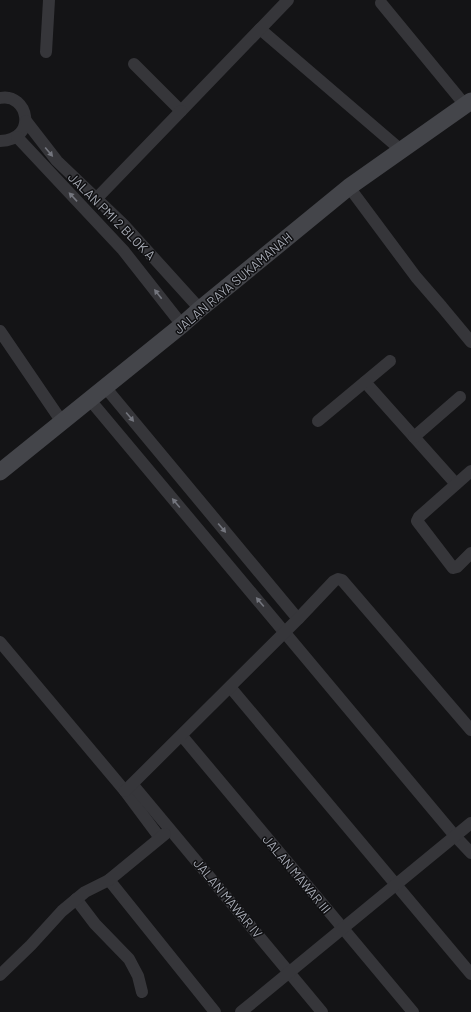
<svg xmlns="http://www.w3.org/2000/svg" width="471" height="1012" viewBox="0 0 471 1012" font-family="Barlow,sans-serif">
<style>
.lines{fill:none;stroke-linecap:round;stroke-linejoin:round}
.street{stroke:#36363a;stroke-width:12}
.secondary{stroke:#44454a;stroke-width:17}
.oneway{fill:#74767e}
.labels{text-anchor:middle;stroke-width:3;stroke-linejoin:round;paint-order:stroke}
.street-label{font-size:13px;fill:#a7abb5;stroke:#0f0f11}
</style>
<rect width="100%" height="100%" fill="#141416"/>
<g class="lines">
<g class="street">
<path d="M381,3l84,102"/>
<path d="M260,29l141,121"/>
<path d="M46,52l3,-52"/>
<path d="M134,64l47,47 107,-111"/>
<path d="M0,98c28,-6 39,42 0,43"/>
<path d="M26,121l31,40 66,63 77,85"/>
<path d="M17,137l106,113 59,75"/>
<path d="M349,187l67,90 26,30 29,35"/>
<path d="M96,199l85,-88"/>
<path d="M0,331l62,91"/>
<path d="M365,382l91,102"/>
<path d="M105,387l193,232"/>
<path d="M90,400l365,436 16,17"/>
<path d="M318,421l72,-60"/>
<path d="M414,437l46,-40"/>
<path d="M471,471l-52,46 -2,4 36,47 4,-1 14,-14"/>
<path d="M0,642l125,149 35,47"/>
<path d="M230,687l241,287"/>
<path d="M182,736l231,276"/>
<path d="M133,785l189,227"/>
<path d="M125,791l173,-172 36,-38 4,-2 4,1 129,150"/>
<path d="M109,880l106,132"/>
<path d="M76,899l19,25 34,35 9,17 4,16"/>
<path d="M0,975l31,-30 31,-34 23,-19 24,-12 56,-46"/>
<path d="M241,1012l230,-189"/>
</g>
<path class="secondary" d="M0,472l182,-147 18,-16 149,-122 122,-86"/>
</g>
<defs><path id="oneway-solid" d="M-6-.8H1V-3.2L6.5 0L1 3.2V.8H-6Z"/></defs>
<g class="oneway">
<use href="#oneway-solid" transform="translate(49 152) rotate(50)"/>
<use href="#oneway-solid" transform="translate(73 197) rotate(-133)"/>
<use href="#oneway-solid" transform="translate(158 294) rotate(-128)"/>
<use href="#oneway-solid" transform="translate(130 417) rotate(50)"/>
<use href="#oneway-solid" transform="translate(176 503) rotate(-130)"/>
<use href="#oneway-solid" transform="translate(222 528) rotate(50)"/>
<use href="#oneway-solid" transform="translate(260 602) rotate(-130)"/>
</g>
<g class="labels">
<g class="street-label">
<text transform="translate(112 216) rotate(45)" y="5">JALAN PMI 2 BLOK A</text>
<text transform="translate(233 283) rotate(-40)" y="5">JALAN RAYA SUKAMANAH</text>
<text transform="translate(297 874) rotate(50)" y="5">JALAN MAWAR III</text>
<text transform="translate(228 898) rotate(50)" y="5">JALAN MAWAR IV</text>
</g>
</g>
</svg>
